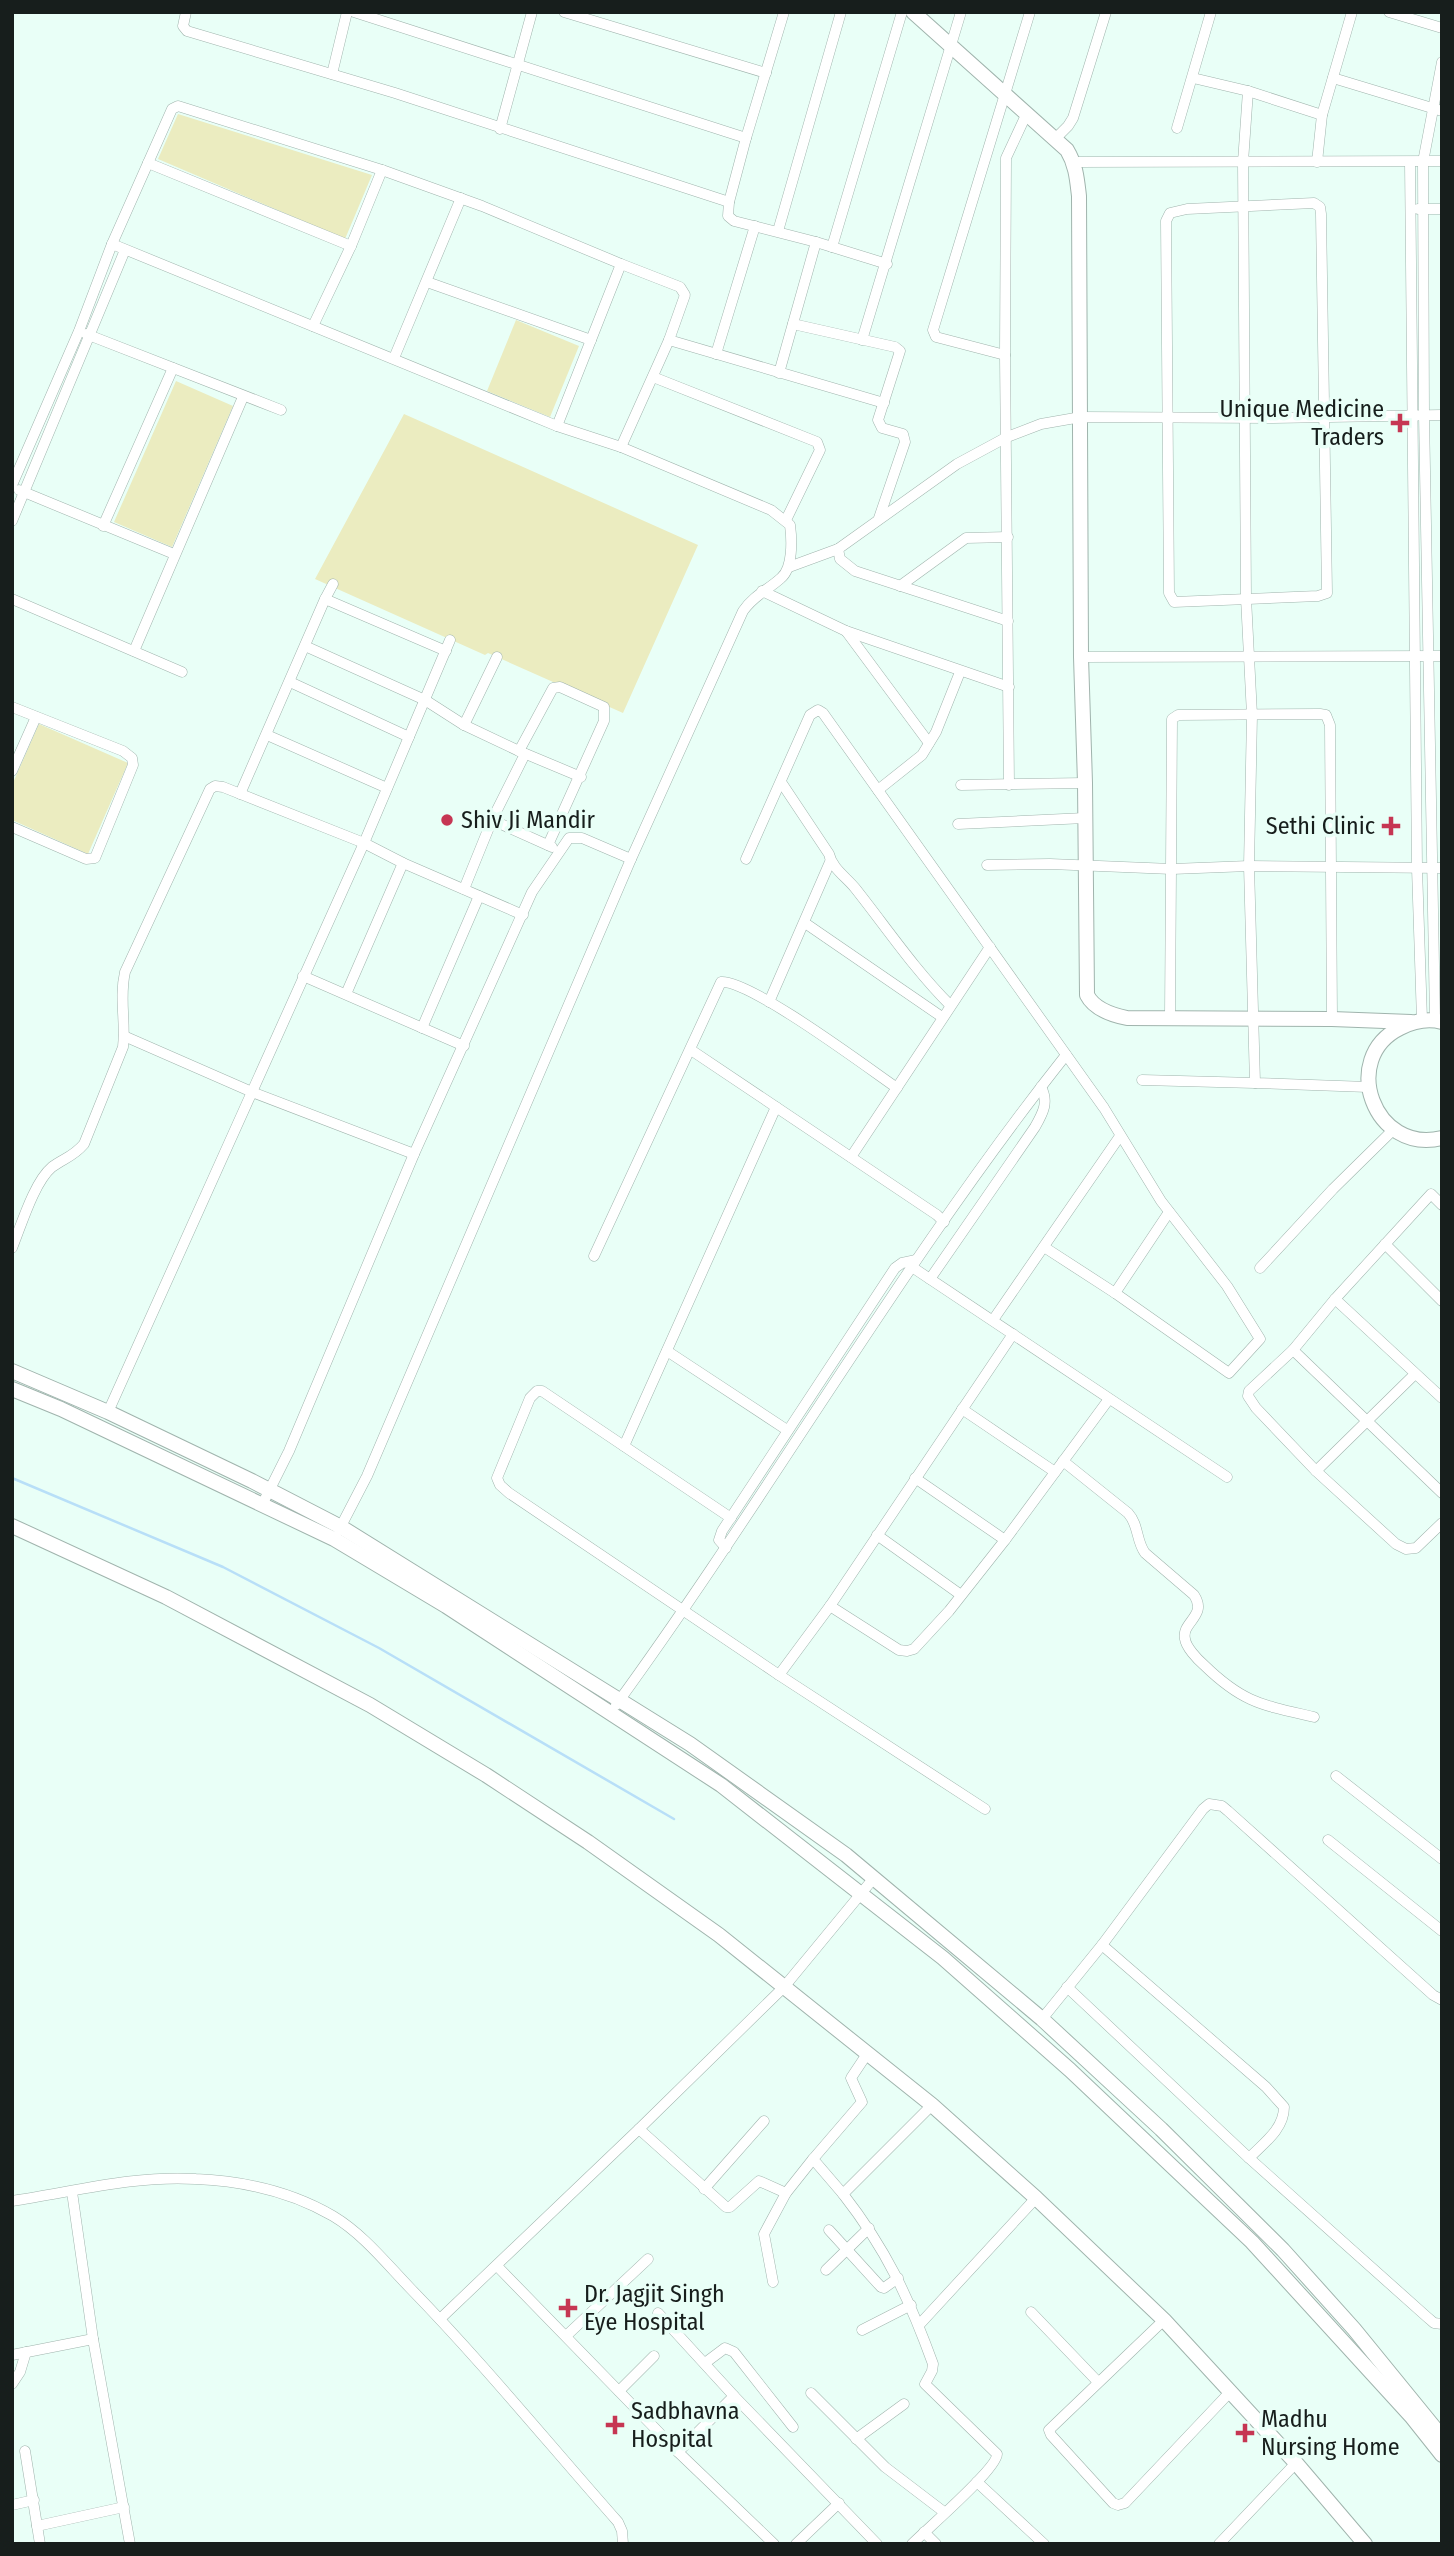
<svg xmlns="http://www.w3.org/2000/svg" width="1454" height="2556" viewBox="0 0 1454 2556" font-family="'Fira Sans Condensed',sans-serif">
<style>
.green{fill:#ebecc0}
.lines{fill:none;stroke-linecap:round;stroke-linejoin:round}
.stream{stroke:#b8dff8;stroke-width:2.5}
.street-casing{stroke:#a0b4ad;stroke-width:11}
.secondary-casing{stroke:#a0b4ad;stroke-width:16}
.street{stroke:#fff;stroke-width:10}
.secondary{stroke:#fff;stroke-width:14}
.poi-dot{fill:#c63653;stroke:#e9fff7;stroke-width:2.5}
.labels{text-anchor:middle;stroke-width:7;stroke-linejoin:round;paint-order:stroke}
.poi-label{font-size:24px;fill:#171e1c;stroke:#e9fff7;text-anchor:start}
</style>
<rect width="100%" height="100%" fill="#e9fff7"/>
<g class="green">
<path d="M178,114l194,61 -27,64 -187,-80z"/>
<path d="M516,320l63,26 -29,71 -63,-26z"/>
<path d="M176,381l57,25 -61,141 -58,-25z"/>
<path d="M404,414l294,131 -75,168 -135,-60 -3,2 -170,-76z"/>
<path d="M39,724l89,39 -40,91 -76,-34v-35z"/>
</g>
<g class="lines">
<path class="stream" d="M12,1478l211,89 156,81 295,171"/>
<defs>
<g id="street">
<path d="M186,12l-3,14 4,5 208,62 334,109"/>
<path d="M354,12l392,126"/>
<path d="M564,12l202,61"/>
<path d="M784,12l-38,126 -17,64 -1,14 6,5 82,21 71,22"/>
<path d="M1389,12l53,16"/>
<path d="M332,74l15,-62"/>
<path d="M1193,78l55,13 74,24"/>
<path d="M1333,78l109,33"/>
<path d="M1248,91l-5,71 3,436 6,117 -3,151 6,217 113,4"/>
<path d="M1177,128l34,-116"/>
<path d="M500,129l32,-117"/>
<path d="M1055,139l13,-13 5,-8 33,-106"/>
<path d="M1074,162l368,-1"/>
<path d="M1317,162l5,-47 30,-103"/>
<path d="M1410,162l7,706 5,152"/>
<path d="M148,163l203,83"/>
<path d="M1314,203l6,4 1,7 6,379 -9,3 -144,6 -5,-9 -3,-372 4,-8 17,-4z"/>
<path d="M1418,209h24"/>
<path d="M778,231l63,-219"/>
<path d="M112,244l445,182 64,21 150,63 19,15c2,15 3,43 -9,53 -13,12 -27,17 -38,33l-112,248 -264,617 -28,54"/>
<path d="M832,247l70,-235"/>
<path d="M621,264l59,23 5,8 -16,45 -48,107"/>
<path d="M427,282l164,58"/>
<path d="M793,324l102,23 5,4 -22,69 4,8 21,6 2,8 -26,76"/>
<path d="M313,326l38,-80 31,-76"/>
<path d="M86,334l195,76"/>
<path d="M669,340l215,63"/>
<path d="M862,340l99,-328"/>
<path d="M716,354l39,-128"/>
<path d="M1005,355l-69,-18 -3,-7 97,-318"/>
<path d="M394,358l67,-160"/>
<path d="M779,373l37,-131"/>
<path d="M653,377l164,65 3,8 -34,70"/>
<path d="M12,485l67,-154 33,-87 60,-135 6,-3 204,64 100,36 139,58 -64,162"/>
<path d="M19,490l155,64"/>
<path d="M12,521l113,-271"/>
<path d="M103,526l70,-158"/>
<path d="M838,549l2,10 15,12 153,50"/>
<path d="M789,567l49,-18 119,-85 50,-27 34,-13 40,-7 192,1 169,-3"/>
<path d="M900,586l66,-48 42,-1"/>
<path d="M762,591l84,40 163,56"/>
<path d="M12,599l170,73"/>
<path d="M325,599l8,-15"/>
<path d="M846,631l83,112"/>
<path d="M305,646l120,54 39,25 55,26 62,26"/>
<path d="M134,651l109,-254"/>
<path d="M1081,657l361,-1"/>
<path d="M290,682l119,55"/>
<path d="M12,707l111,44 9,7 1,7 -38,93 -9,1 -74,-32"/>
<path d="M464,725l33,-68"/>
<path d="M267,735l120,53"/>
<path d="M519,751l34,-63 7,-1 44,20v14l-56,124"/>
<path d="M12,771l24,-54"/>
<path d="M781,782l48,72c3,14 17,23 26,34 31,39 59,81 95,117"/>
<path d="M961,785l124,-2"/>
<path d="M1009,785l-4,-430 1,-197 21,-45"/>
<path d="M878,790l44,-35 14,-23 24,-60"/>
<path d="M240,794l85,-195 121,52"/>
<path d="M492,820l60,27"/>
<path d="M958,824l127,-6"/>
<path d="M746,859l64,-144 8,-5 5,3 281,395 57,93 66,85 33,53 -31,34 -114,-80 -71,-46"/>
<path d="M987,865l63,-1 122,5 77,-3 193,2"/>
<path d="M464,889l28,-69 33,-66"/>
<path d="M805,923l137,94"/>
<path d="M303,976l161,70"/>
<path d="M346,994l57,-131"/>
<path d="M769,1002l61,-140"/>
<path d="M1170,1018l2,-299 6,-4 142,-1 6,1 4,10 2,294"/>
<path d="M1435,1020l-11,-605 -1,-253 19,-100"/>
<path d="M422,1028l57,-132"/>
<path d="M124,1036l128,56 162,62"/>
<path d="M691,1050l246,165 7,7"/>
<path d="M1142,1080l113,3"/>
<path d="M851,1157l139,-210"/>
<path d="M1442,1205l-11,-11 -96,105 -42,51 -44,41 -1,5 8,12 60,63 80,73 10,5 10,-1 26,-25"/>
<path d="M1385,1244l57,57"/>
<path d="M12,1248c9,-22 22,-66 40,-81 12,-9 21,-10 32,-23l39,-97c3,-25 -4,-49 2,-75l85,-183 5,-3 8,1 141,56 39,20 120,52"/>
<path d="M594,1256l127,-274c28,-3 147,86 176,106"/>
<path d="M912,1267l315,210"/>
<path d="M1260,1268l73,-79 60,-59"/>
<path d="M930,1279l105,-152c8,-14 14,-25 6,-40"/>
<path d="M1115,1293l54,-81"/>
<path d="M1335,1299l107,99"/>
<path d="M993,1320l127,-184"/>
<path d="M1293,1350l149,143"/>
<path d="M667,1351l120,79"/>
<path d="M962,1409l93,63"/>
<path d="M108,1412l256,-569 86,-203"/>
<path d="M624,1446l152,-339"/>
<path d="M1063,1461l65,52c11,12 8,28 17,40l49,42c14,21 -13,27 -9,44 1,8 12,20 19,26 39,38 58,40 110,52"/>
<path d="M1316,1471l99,-97"/>
<path d="M915,1478l90,62"/>
<path d="M262,1505l27,-54 125,-297 118,-262 37,-54h13l49,21"/>
<path d="M731,1518l-189,-127h-5l-7,7 -33,80 3,7 9,8 270,182 206,134"/>
<path d="M877,1535l84,60"/>
<path d="M726,1548l-7,-8 3,-9 173,-263 7,-5 14,-3"/>
<path d="M830,1606l69,44 8,1 7,-2 35,-38 56,-71 104,-141"/>
<path d="M779,1675l51,-69 183,-272"/>
<path d="M616,1705c155,-213 286,-443 450,-650"/>
<path d="M1336,1776l106,83"/>
<path d="M1328,1840l114,91"/>
<path d="M1102,1945l164,142 18,20c0,22 -20,36 -35,51"/>
<path d="M1067,1987l182,171 178,159 7,6 8,1"/>
<path d="M1042,2019l60,-74 101,-136 6,-5 13,2 6,5 205,184 9,5"/>
<path d="M639,2129l87,78h4l29,-26 27,12"/>
<path d="M704,2189l60,-68"/>
<path d="M72,2192l21,147 37,205"/>
<path d="M843,2194l-30,-35 49,-57 -11,-24 16,-24"/>
<path d="M12,2201c61,-9 123,-26 184,-22 47,2 96,13 137,37 30,18 53,47 77,72 73,75 139,156 208,234l4,9 1,13"/>
<path d="M829,2230l52,57 3,1 14,-10"/>
<path d="M497,2266l181,186 96,92"/>
<path d="M826,2270l43,-42"/>
<path d="M773,2282l-9,-48 22,-41 27,-34"/>
<path d="M1031,2312l67,70"/>
<path d="M658,2313l76,83 143,148"/>
<path d="M440,2319l199,-190 145,-142 89,-108"/>
<path d="M1164,2320l-115,110 2,5 62,68 5,2 7,-2 106,-112"/>
<path d="M919,2325l117,-127"/>
<path d="M862,2330l49,-25"/>
<path d="M566,2336l82,-77"/>
<path d="M12,2355l81,-16"/>
<path d="M705,2363l20,-15 9,4 59,75"/>
<path d="M12,2384l8,-12 6,-20"/>
<path d="M619,2391l35,-35"/>
<path d="M811,2393l74,74 59,45"/>
<path d="M856,2439l48,-35"/>
<path d="M25,2451l15,93"/>
<path d="M678,2452l56,-56"/>
<path d="M977,2482l67,62"/>
<path d="M12,2505l22,-5"/>
<path d="M37,2526l87,-19"/>
<path d="M924,2532l12,12"/>
<path d="M796,2544l43,-41"/>
<path d="M912,2544c14,-14 86,-76 85,-90l-72,-70 7,-13 1,-7c-24,-66 -47,-115 -90,-170l89,-89"/>
<path d="M1219,2544l77,-81"/>
</g>
<g id="secondary">
<path d="M913,12l154,138c9,15 10,29 12,46l2,461 4,126 2,212c7,14 25,20 40,23l205,1 79,3"/>
<path d="M1442,1022c-15,-4 -28,-1 -42,6 -61,30 -26,127 42,110"/>
<path d="M12,1371l96,41 144,69 89,46 349,217 156,111 196,164 119,110 122,121 71,79 88,108"/>
<path d="M12,1389l49,20 273,130 112,67 275,179 222,173 127,112 182,172 159,174 31,39"/>
<path d="M12,1526l154,71 204,108 116,70 102,67 131,93 213,170 104,93 128,122 132,143 69,81"/>
</g>
</defs>
<use href="#street" class="street-casing"/>
<use href="#secondary" class="secondary-casing"/>
<use href="#street" class="street"/>
<use href="#secondary" class="secondary"/>
</g>
<g class="poi-dot">
<path d="M1396.5 412.5h7v7h7v7h-7v7h-7v-7h-7v-7h7z"/>
<circle cx="447" cy="820" r="7"/>
<path d="M1387.5 815.5h7v7h7v7h-7v7h-7v-7h-7v-7h7z"/>
<path d="M564.5 2297.5h7v7h7v7h-7v7h-7v-7h-7v-7h7z"/>
<path d="M611.5 2414.5h7v7h7v7h-7v7h-7v-7h-7v-7h7z"/>
<path d="M1241.5 2422.5h7v7h7v7h-7v7h-7v-7h-7v-7h7z"/>
</g>
<g class="labels">
<g class="poi-label">
<text x="1384" y="417" text-anchor="end">Unique Medicine<tspan x="1384" dy="28">Traders</tspan></text>
<text x="461" y="828">Shiv Ji Mandir</text>
<text x="1375" y="834" text-anchor="end">Sethi Clinic</text>
<text x="584" y="2302">Dr. Jagjit Singh<tspan x="584" dy="28">Eye Hospital</tspan></text>
<text x="631" y="2419">Sadbhavna<tspan x="631" dy="28">Hospital</tspan></text>
<text x="1261" y="2427">Madhu<tspan x="1261" dy="28">Nursing Home</tspan></text>
</g>
</g>
<rect width="1454" height="2556" fill="none" stroke="#171e1c" stroke-width="28"/>
</svg>
